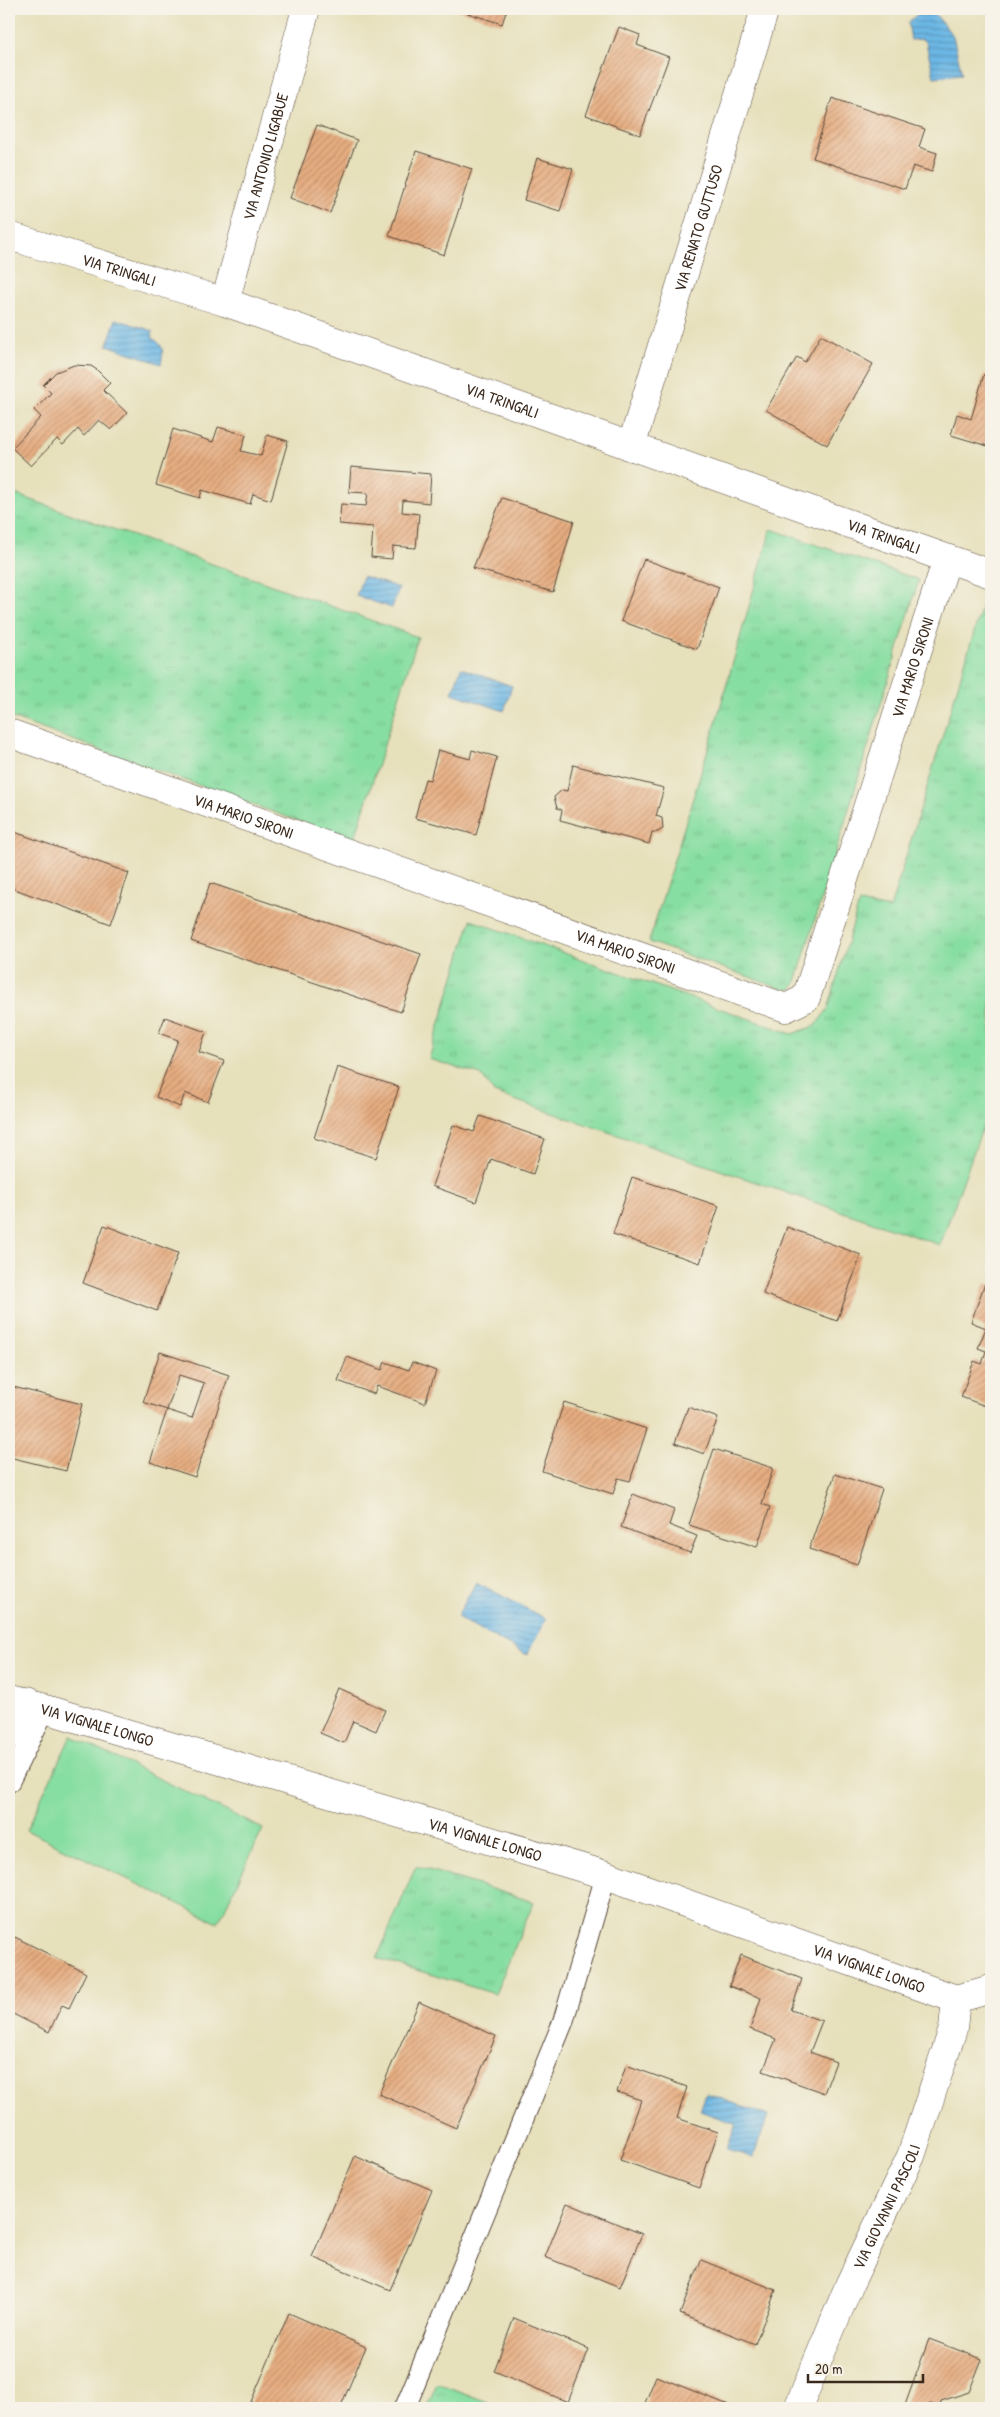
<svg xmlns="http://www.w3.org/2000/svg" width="1000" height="2417" viewBox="0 0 1000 2417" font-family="'Patrick Hand',sans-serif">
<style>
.grass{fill:url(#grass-tufts);stroke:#618460}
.garden{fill:#87dea2;stroke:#618460}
.water{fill:url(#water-rules);stroke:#547082}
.building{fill:url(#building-hatch);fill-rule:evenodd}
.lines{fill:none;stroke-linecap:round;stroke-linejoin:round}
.service-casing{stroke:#554536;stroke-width:22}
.minor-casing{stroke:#554536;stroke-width:29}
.service{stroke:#fff;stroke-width:20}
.minor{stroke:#fff;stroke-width:28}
.labels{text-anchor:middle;stroke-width:4;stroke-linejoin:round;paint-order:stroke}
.street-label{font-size:16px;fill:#3b2a1e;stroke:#f7f3e8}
</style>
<defs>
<pattern id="grass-tufts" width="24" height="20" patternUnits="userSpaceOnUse" patternTransform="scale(1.25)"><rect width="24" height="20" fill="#87dea2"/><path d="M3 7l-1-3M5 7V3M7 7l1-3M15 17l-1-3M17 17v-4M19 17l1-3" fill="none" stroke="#75bf8b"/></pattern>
<pattern id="water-rules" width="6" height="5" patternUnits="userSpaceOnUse" patternTransform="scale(1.25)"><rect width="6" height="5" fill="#6cb7e5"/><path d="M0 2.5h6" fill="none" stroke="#5a95b9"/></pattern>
<pattern id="building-hatch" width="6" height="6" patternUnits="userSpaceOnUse" patternTransform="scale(1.25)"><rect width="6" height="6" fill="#e7ad81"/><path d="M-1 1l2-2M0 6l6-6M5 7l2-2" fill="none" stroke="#bc8d69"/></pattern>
</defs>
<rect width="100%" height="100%" fill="#f7f3e8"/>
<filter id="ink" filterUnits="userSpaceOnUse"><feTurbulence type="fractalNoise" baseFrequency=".02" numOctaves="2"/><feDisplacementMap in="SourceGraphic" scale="10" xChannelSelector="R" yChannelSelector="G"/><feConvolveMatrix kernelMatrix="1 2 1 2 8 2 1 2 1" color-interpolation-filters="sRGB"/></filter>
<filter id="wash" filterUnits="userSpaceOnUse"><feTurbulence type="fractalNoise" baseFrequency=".0096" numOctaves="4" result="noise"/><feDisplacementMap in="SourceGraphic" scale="20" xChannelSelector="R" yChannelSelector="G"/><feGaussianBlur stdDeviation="1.12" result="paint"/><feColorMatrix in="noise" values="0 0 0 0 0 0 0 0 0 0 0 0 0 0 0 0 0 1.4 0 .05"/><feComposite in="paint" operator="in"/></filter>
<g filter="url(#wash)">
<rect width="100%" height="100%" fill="#e6e0bb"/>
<g class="grass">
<path d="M9,492l409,145 -64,204 -345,-124z"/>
<path d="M771,529l148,51 -124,405 -4,4 -5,1 -137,-48 63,-206z"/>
<path d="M982,606l9,3v495l-51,141 -446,-152 -13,-18 -52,-16 42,-139 321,114 23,-8 13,-17 31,-106 31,6z"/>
<path d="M416,1866l118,36 -39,92 -118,-36z"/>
<path d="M437,2383l67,25h-77z"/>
</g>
<path class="garden" d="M71,1736l192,93 -45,94 -192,-93z"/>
<g class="water">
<path d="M924,9h7l22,27 9,38 -28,3 -8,-34 -4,-4 -11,1 -3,-18z"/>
<path d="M116,319l37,12 -1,7c12,7 12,13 9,26l-54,-19z"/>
<path d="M363,576l36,12 -7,20 -36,-12z"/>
<path d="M461,668l51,18 -8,25 -52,-18z"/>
<path d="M476,1582l70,37 -19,36 -70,-38z"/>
<path d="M706,2093l62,23 -15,42 -26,-9 9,-25 -36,-13z"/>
</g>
<g id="blocks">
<g class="building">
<path d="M455,9h52l-5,15z"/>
<path d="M619,27l21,8 -3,10 32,12 -29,78 -54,-20z"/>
<path d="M832,98l93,31 -6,18 18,6 -5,19 -19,-6 -8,23 -92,-31z"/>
<path d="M317,125l40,15 -27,73 -40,-15z"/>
<path d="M416,151l56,18 -28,86 -55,-19z"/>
<path d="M537,158l36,11 -13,42 -36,-11z"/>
<path d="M821,335l52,29 -46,81 -61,-35 31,-53 8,5z"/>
<path d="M74,365l17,1 6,4 13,13 -7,7 24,23 -16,17 -12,-10 -15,16 -6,-7 -15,16 -6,-6 -26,27 -19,-18 29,-31 -7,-7 17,-17 -8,-8 13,-13z"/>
<path d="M984,374l7,2v71l-40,-12 6,-21 14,5z"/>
<path d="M218,427l28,8 -5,16 20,5 6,-21 21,6 -17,59 -18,-6 -3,10 -48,-14 -2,8 -44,-13 17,-56 40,13z"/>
<path d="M351,467l80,7 -2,29 -26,-3 -1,12 17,2 -3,34 -23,-2 -1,13 -21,-2 2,-30 -34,-3 2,-20 25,2 2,-13 -19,-1z"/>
<path d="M502,498l72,23 -21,71 -80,-24z"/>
<path d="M644,559l75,28 -22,62 -76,-28z"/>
<path d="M438,750l32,9 2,-9 25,7 -21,78 -61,-17 10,-39 5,1z"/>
<path d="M573,765l91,23 -8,28 6,2 1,11 -5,3h-6l-3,12 -89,-24 2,-10 -5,-2 -3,-11 8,-7 5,1z"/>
<path d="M9,830l120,43 -18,51 -102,-37z"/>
<path d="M210,883l211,71 -20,58 -210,-71z"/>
<path d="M165,1017l41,15 -7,20 25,9 -16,41 -23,-9 -5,14 -24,-10 22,-57 -19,-7z"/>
<path d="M337,1067l62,20 -23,71 -62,-20z"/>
<path d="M480,1116l65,23 -12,35 -42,-15 -15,43 -44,-16 21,-61 21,7z"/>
<path d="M632,1177l87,29 -19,57 -87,-29z"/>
<path d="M104,1225l74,28 -21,58 -74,-28z"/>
<path d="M787,1227l74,28 -24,66 -74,-27z"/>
<path d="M985,1283l6,2v123l-30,-11 13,-36 8,3 4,-13 -8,-3 8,-20 -15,-6z"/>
<path d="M160,1352l69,23 -34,102 -45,-15 17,-52 -24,-8zM179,1375l25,8 -12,35 -25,-8z"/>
<path d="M347,1357l35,13 3,-8 24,8 3,-8 24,9 -11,32 -48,-17 -3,8 -36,-13z"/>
<path d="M9,1386l73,18 -16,67 -57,-14z"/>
<path d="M564,1402l83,27 -17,52 -12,-3 -5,16 -71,-23z"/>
<path d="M688,1407l30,11 -14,36 -29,-11z"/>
<path d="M714,1449l59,19 -11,36 8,3 -13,40 -68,-22z"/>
<path d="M835,1474l47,15 -25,76 -48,-16z"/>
<path d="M633,1494l41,16 -5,15 28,11 -7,17 -69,-26z"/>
<path d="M339,1689l46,21 -9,21 -23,-10 -9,22 -24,-10z"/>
<path d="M15,1937l71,36 -17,35 -7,-3 -13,27 -40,-20v-62z"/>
<path d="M741,1955l61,24 -11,31 31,11 -12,31 26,10 -12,31 -61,-22 13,-32 -26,-10 11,-31 -32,-12z"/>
<path d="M419,2002l77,34 -40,92 -77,-34z"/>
<path d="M626,2065l61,22 -10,31 41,14 -19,56 -79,-28 21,-60 -24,-8z"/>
<path d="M355,2156l77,34 -42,100 -78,-33z"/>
<path d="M567,2203l75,31 -22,53 -75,-30z"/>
<path d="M701,2260l75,30 -21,54 -75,-30z"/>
<path d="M289,2313l77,34 -26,61h-80l-10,-4z"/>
<path d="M514,2318l75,31 -21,53 -74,-31z"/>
<path d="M929,2339l53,20 -13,33 -28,9 -1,6 -9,-3 -13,4h-14z"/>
<path d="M656,2376l75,30 -1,2h-87z"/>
</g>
</g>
</g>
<g filter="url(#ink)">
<use href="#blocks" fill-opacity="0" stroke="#554536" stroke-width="1"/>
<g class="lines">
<defs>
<g id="service">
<path d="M9,1782l36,-73"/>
<path d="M405,2408l158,-386 43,-147"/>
</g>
<g id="minor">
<path id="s1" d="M9,236l216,66 766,272"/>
<path id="s2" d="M225,302l81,-293"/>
<path id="s3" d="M631,447l134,-438"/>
<path id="s4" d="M9,733l777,275 20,-10 141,-439"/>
<path id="s5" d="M9,1700l36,9 561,166 350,124"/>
<path d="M9,1734l16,-31"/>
<path d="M956,1999l35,-10"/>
<path id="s6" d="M798,2408l52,-125 61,-127 42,-127 3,-30"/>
</g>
</defs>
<use href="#service" class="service-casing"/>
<use href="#minor" class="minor-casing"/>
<use href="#service" class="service"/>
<use href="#minor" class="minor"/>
</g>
</g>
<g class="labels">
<g class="street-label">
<text dy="6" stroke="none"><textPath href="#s2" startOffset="151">VIA ANTONIO LIGABUE</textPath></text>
<text dy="6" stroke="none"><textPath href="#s3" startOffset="229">VIA RENATO GUTTUSO</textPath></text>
<text dy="6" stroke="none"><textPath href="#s1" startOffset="115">VIA TRINGALI</textPath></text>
<text dy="6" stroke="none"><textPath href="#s1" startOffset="520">VIA TRINGALI</textPath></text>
<text dy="6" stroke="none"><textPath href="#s1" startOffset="925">VIA TRINGALI</textPath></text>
<text dy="6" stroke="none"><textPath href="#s4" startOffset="1194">VIA MARIO SIRONI</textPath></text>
<text dy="6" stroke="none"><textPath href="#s4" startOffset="249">VIA MARIO SIRONI</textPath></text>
<text dy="6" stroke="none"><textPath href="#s4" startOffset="654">VIA MARIO SIRONI</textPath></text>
<text dy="6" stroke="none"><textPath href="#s5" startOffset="91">VIA VIGNALE LONGO</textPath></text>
<text dy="6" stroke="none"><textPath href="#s5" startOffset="496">VIA VIGNALE LONGO</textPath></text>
<text dy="6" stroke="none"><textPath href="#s5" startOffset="901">VIA VIGNALE LONGO</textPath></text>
<text dy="6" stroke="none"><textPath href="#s6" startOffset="220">VIA GIOVANNI PASCOLI</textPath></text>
</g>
</g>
<rect width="1000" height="2417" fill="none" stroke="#f7f3e8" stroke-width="30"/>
<path d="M808 2374v8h115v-8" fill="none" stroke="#3b2a1e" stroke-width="2.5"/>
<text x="815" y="2374" font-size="15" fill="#3b2a1e" stroke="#f7f3e8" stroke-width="4" paint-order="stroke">20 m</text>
</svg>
